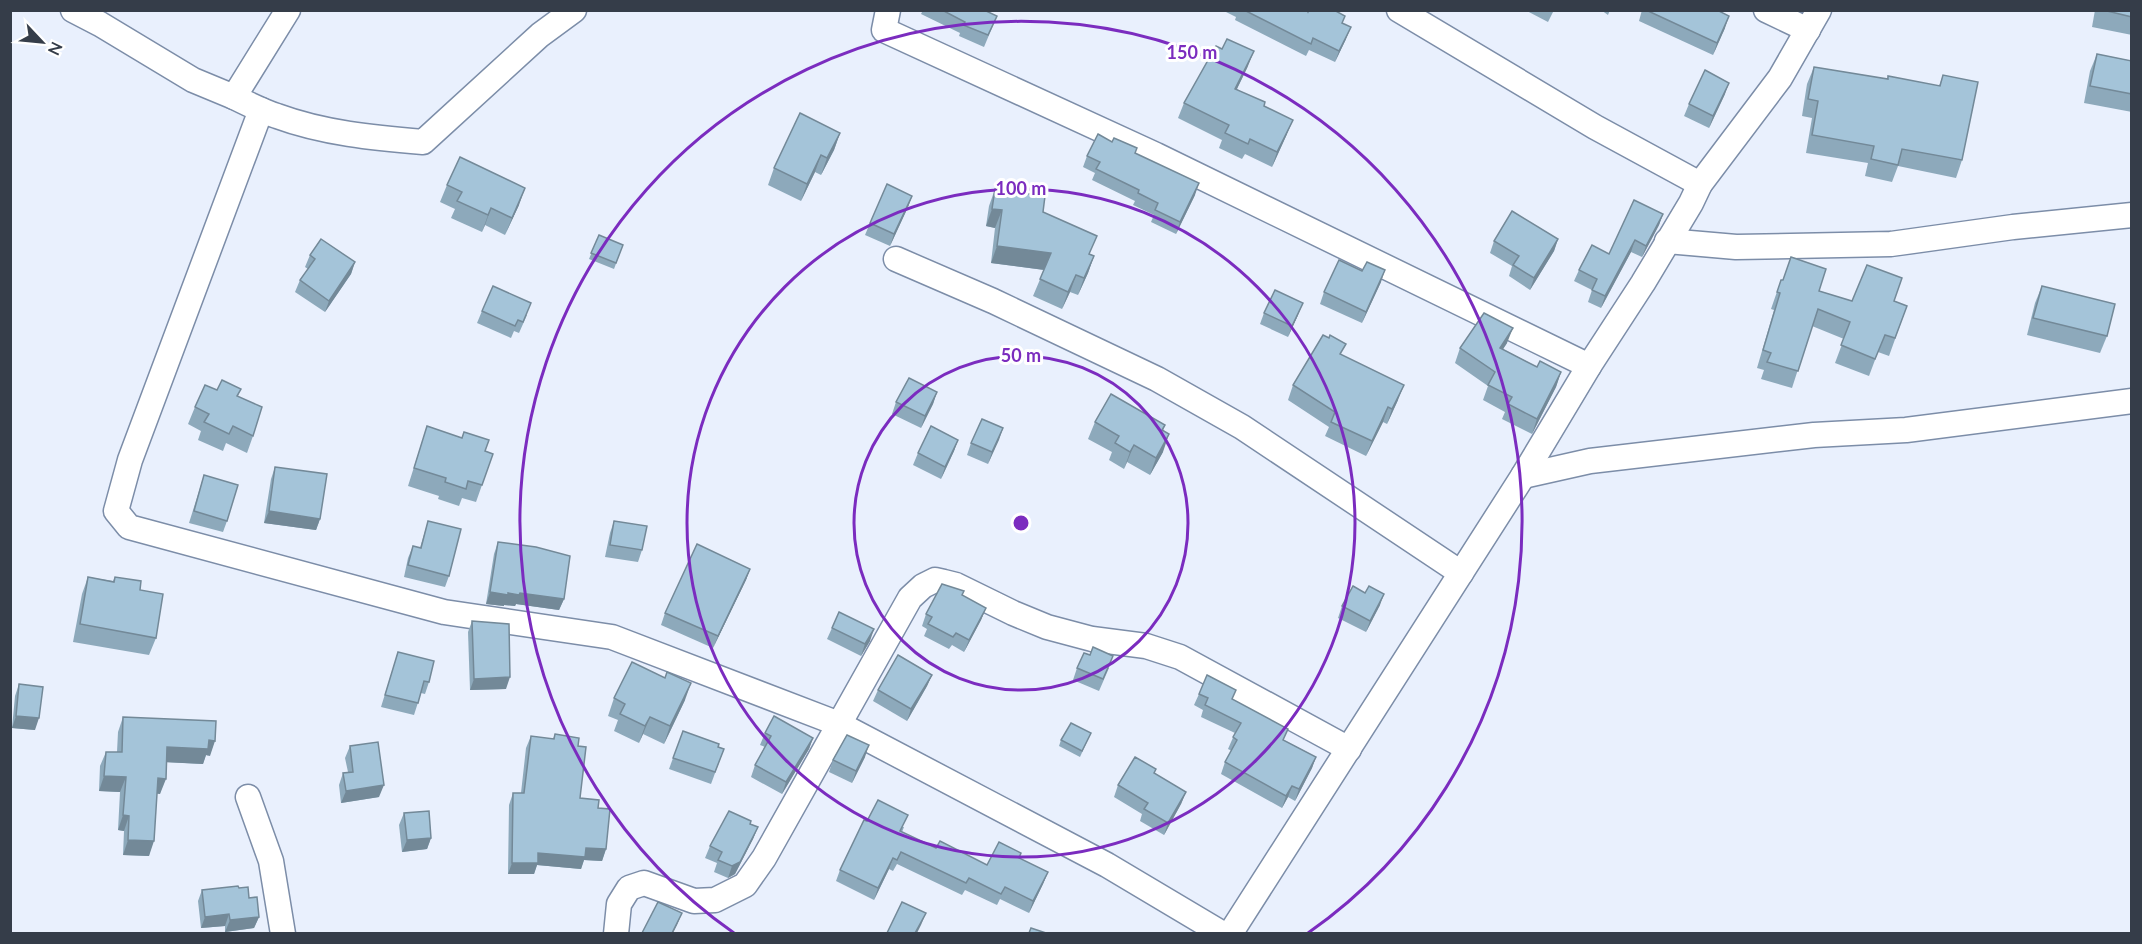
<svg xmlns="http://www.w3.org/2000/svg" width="2142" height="944" viewBox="0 0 2142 944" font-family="Lato,sans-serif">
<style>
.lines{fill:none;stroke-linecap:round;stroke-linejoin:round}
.minor-casing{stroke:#7c8da8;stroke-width:27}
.minor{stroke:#fff;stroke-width:24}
.wall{fill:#8da9bb}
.shaded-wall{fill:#738998}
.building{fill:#a4c4d9;stroke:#738998;stroke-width:1.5}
.ring{fill:none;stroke:#7b2cbf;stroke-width:3}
.centre{fill:#7b2cbf;stroke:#fff;stroke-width:3}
.ring-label{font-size:18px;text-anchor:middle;font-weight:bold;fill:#7b2cbf;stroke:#fff;stroke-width:6;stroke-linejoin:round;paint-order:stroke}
</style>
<rect width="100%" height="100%" fill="#e9f0fd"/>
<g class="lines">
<defs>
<g id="minor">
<path d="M73,10l27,14 93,56 41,17 54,-87"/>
<path d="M888,10l-4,20 272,125 433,211"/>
<path d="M1399,10l196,117 105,57"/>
<path d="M1766,10l42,20"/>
<path d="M234,97c14,7 28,14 43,19 46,17 97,22 146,26l117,-107 34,-25"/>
<path d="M261,110l-131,350 -14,51 13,16 315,85 168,25 227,87 268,141 116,69"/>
<path d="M1667,241l69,6 155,-3 122,-17 119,-12"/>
<path d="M896,259l97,42 164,78 85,48 219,146"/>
<path d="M1523,476l67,-15 224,-26 92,-5 226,-29"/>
<path d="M248,797l23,64 12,73"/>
<path d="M616,934l3,-30 10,-16 15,-5 50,18 21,-1 30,-15 19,-27 146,-260 13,-12 12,-6 9,2 12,3 57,28 34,14 45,12 54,7 34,11 169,92"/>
<path d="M1230,934l293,-458 66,-110 54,-83 48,-80 9,-19 80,-106 39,-68"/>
</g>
</defs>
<use href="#minor" class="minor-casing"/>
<use href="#minor" class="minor"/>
</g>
<g class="wall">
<path d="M923,10h61l13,6 -13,31 -25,-11 1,-3 -39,-19z"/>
<path d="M1222,10h85l38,6 -3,7 4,16 -11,23 -26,-12 -3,6 -71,-36 1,-3z"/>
<path d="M1525,10h29l-6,12z"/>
<path d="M1601,10h9l-2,5z"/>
<path d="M1642,10h75l8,18 -12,27 -74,-34z"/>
<path d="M2095,10h37v25l-40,-8z"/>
<path d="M2097,54l35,7v51l-48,-9 6,-32z"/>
<path d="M1248,66l-11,23 27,17 23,28 -15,33 -27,-13 -3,5 -23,-11 3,-8 -44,-22 6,-15z"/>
<path d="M1814,67l73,12 1,-3 51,10 4,-11 19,85 -6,18 -58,-12 -6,16 -27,-6 3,-13 -62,-10 6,-35 -10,-2 5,-32z"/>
<path d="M1725,94l-16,34 -25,-12 5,-12z"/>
<path d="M840,133l-6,17 -13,25 -6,-3 -14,29 -33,-16 6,-17z"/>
<path d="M1136,153l59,42 -19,39 -25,-12 3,-7 -21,-10 2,-4 -43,-21 3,-7 -12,-6 4,-11z"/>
<path d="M447,185l72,20 -14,30 -20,-10 -3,7 -31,-14 4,-9 -15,-7z"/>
<path d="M995,189l48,23 47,42 4,2 -6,17 -10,22 -8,-3 -8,17 -29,-13 11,-26 -53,-7 4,-35 -9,-2 3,-20z"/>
<path d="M912,196l-4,11 -18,39 -25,-11 5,-12z"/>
<path d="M1663,214l-4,11 -17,32 -11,-5 -30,56 -13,-6 4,-12 -18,-9 5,-11 30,-16z"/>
<path d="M599,235l24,10 -9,24 -25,-10z"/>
<path d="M1558,239l-4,12 -24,39 -21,-14 3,-10 -22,-13 4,-12z"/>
<path d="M310,255l45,7 -4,12 -26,38 -30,-20 5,-12 8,-11 -3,-2z"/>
<path d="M1791,257l28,34 33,10h42l13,5 -18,50 -11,-4 -9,24 -34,-13 9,-24 -32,-13 -20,62 -31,-9 3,-9 -7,-2 17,-58 -3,-1 10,-29h2z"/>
<path d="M1362,271l19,11 -19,41 -42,-19 4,-12z"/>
<path d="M2042,286l65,50 -7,17 -73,-18 8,-32z"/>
<path d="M482,311l45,4 -8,18 -5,-2 -3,7 -34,-15z"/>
<path d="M1264,313l34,2 -10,22 -28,-13z"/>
<path d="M1507,343l-4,6 34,18 24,5 -5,15 -24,47 -30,-15 3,-7 -22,-12 5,-14 -33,-23 5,-15z"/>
<path d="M1342,355l56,45 -11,24 -4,-2 -17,34 -41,-20 4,-9 -41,-27 5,-15z"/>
<path d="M241,389l-3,7 15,40 -6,17 -21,-10 -3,8 -25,-11 3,-9 -13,-7 7,-17 22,-17z"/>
<path d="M937,392l-4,12 -12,24 -29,-14 4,-12z"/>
<path d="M1095,422l70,3 -2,6v21l-13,23 -23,-13 -3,7 -15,-9 3,-8 -24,-13z"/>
<path d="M427,426l58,25 -3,34 -6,17 -14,-4 -3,8 -21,-7 1,-3 -31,-10z"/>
<path d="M1003,428l-15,36 -21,-9 4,-12z"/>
<path d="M958,440l-4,11 -13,28 -28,-14 5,-12z"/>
<path d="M275,467l45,52 -4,11 -52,-7 7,-44z"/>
<path d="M204,475l23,46 -4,11 -34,-9z"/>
<path d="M428,521l21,55 -4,11 -41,-10 4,-19 5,-12 7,2z"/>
<path d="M614,521l28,29 -4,12 -33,-5 5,-24z"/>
<path d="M498,542l66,57 -5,11 -43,-6 -1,2 -11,-1v1l-18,-2 8,-50z"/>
<path d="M750,569l-4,11 -33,68 -52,-23 4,-12z"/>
<path d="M88,577l25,4 2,-4 25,13 16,48 -7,17 -76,-13 9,-48z"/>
<path d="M962,596l24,12 -5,12 -17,32 -12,-7 -3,4 -25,-13 3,-7 -5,-3 4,-12z"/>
<path d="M1380,605l-14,27 -28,-14 4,-12z"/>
<path d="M472,621l34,68 -36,1 -2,-58z"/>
<path d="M832,628l38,13 -9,15 -34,-17z"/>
<path d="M398,652l31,30 -4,12 -4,-1 -7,22 -33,-8z"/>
<path d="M1077,668h32l-10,23 -26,-11z"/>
<path d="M932,675l-5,11 -20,35 -34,-20 5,-11z"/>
<path d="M19,684l16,46 -23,-2 3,-32z"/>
<path d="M1199,694l34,5 51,41 32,17 -4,11 -17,33 -7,-4 -6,11 -61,-34 4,-12 7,-11 -4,-2 7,-16 -34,-16 2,-7 -9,-5z"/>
<path d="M614,698l71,2 -21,44 -21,-10 -4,9 -25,-12 4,-11 -10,-4z"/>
<path d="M123,717l87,39 -4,-1 -3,9 -37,-2 -6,32 -3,-1 -8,63 -26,-1 1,-24 -6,-1 2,-38 -21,-1 1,-25 6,-14h11l1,-20z"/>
<path d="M683,731l41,18 -13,35 -42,-15z"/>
<path d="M765,733l48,5 -4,11 -27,45 -31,-17 4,-12 10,-18 -5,-2z"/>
<path d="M1091,733l-11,24 -21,-11 2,-6z"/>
<path d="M555,734l23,12 2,52 18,10 8,41 -4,12 -18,-1 -3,9 -44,-4 -3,9h-26l1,-69 4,-12h8l5,-45 5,-12 22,3z"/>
<path d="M350,746l29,51 -38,6 -2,-18 4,-12 5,-1 -3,-14z"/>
<path d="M865,757l-13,26 -23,-11 4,-12z"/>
<path d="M1154,774l32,18 -5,12 -17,31 -24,-14 2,-7 -28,-17 4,-12z"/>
<path d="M404,813l27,25 -4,11 -25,3 -3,-27z"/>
<path d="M867,821l37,6 -2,5 34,16 51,17 32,-7 29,14 -5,12 -14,29 -29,-14 -3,6 -32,-15 -3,5 -65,-31 -4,7 -4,-2 -15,31 -38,-19 4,-11z"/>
<path d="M750,824l8,3 -5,12 -18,35 -7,4 -14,-6 3,-9 -12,-5 5,-12z"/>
<path d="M239,888l10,10 10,19 -5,11 -29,4v-6l-24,2 -3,-27 4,-11z"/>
</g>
<g class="shaded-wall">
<path d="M1729,16l-4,12 -12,27 4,-12z"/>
<path d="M1351,27l-5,12 -11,23 4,-11z"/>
<path d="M1254,51l-6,15 -18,37 5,-14z"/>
<path d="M1729,83l-4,11 -16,34 4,-12z"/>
<path d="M1293,120l-6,14 -15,33 5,-15z"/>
<path d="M840,133l-6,17 -13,25 6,-17z"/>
<path d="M821,155l-6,17 -14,29 6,-17z"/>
<path d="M1199,183l-4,12 -19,39 4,-12z"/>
<path d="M525,188l-6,17 -14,30 7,-17z"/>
<path d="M912,196l-4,11 -18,39 4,-12z"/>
<path d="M491,208l-6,17 -3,7 6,-17z"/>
<path d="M992,209l10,1 -7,18 -9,-2z"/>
<path d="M1663,214l-4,11 -17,32 4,-11z"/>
<path d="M1558,239l-4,12 -24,39 4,-12z"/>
<path d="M1635,240l-4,12 -30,56 4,-12z"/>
<path d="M997,246l54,7 -6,17 -54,-7z"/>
<path d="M1094,256l-6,17 -10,22 6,-17z"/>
<path d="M355,262l-4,12 -26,38 4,-11z"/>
<path d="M1385,270l-4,12 -19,41 4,-11z"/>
<path d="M1076,275l-6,17 -8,17 6,-17z"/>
<path d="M1303,303l-5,12 -10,22 4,-11z"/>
<path d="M1513,328l-6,15 -13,20 6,-15z"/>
<path d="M1561,372l-5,15 -24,47 5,-15z"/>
<path d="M1404,385l-6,15 -11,24 5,-15z"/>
<path d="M937,392l-4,12 -12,24 4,-12z"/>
<path d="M1388,407l-5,15 -17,34 6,-15z"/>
<path d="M1003,428l-4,12 -11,24 4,-12z"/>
<path d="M1169,434l-6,18 -13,23 6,-17z"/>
<path d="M958,440l-4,11 -13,28 4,-12z"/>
<path d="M1134,445l-7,17 -3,7 6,-17z"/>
<path d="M269,511l51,8 -4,11 -52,-7z"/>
<path d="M750,569l-4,11 -33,68 5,-12z"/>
<path d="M490,592l30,1 44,6 -5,11 -43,-6 -1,2 -11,-1v1l-18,-2z"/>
<path d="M1384,594l-4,11 -14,27 4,-11z"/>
<path d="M986,608l-5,12 -17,32 5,-12z"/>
<path d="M874,629l-4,12 -9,15 4,-12z"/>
<path d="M932,675l-5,11 -20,35 4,-12z"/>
<path d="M510,677l-4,12 -36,1 4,-11z"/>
<path d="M691,683l-6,17 -21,44 6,-18z"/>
<path d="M16,716l23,2 -4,12 -23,-2z"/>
<path d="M650,717l-7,17 -4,9 6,-17z"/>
<path d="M813,738l-4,11 -27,45 4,-12z"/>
<path d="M209,740l6,1 -5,15 -4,-1 -3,9 -41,-2 5,-15z"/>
<path d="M869,745l-4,12 -13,26 4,-12z"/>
<path d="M1316,757l-4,11 -17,33 4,-12z"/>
<path d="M104,776l22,1 -6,15 -21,-1z"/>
<path d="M158,778l8,1 -6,15 -8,-1z"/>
<path d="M384,785l-5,12 -38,6 5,-12z"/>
<path d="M1292,786l-4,11 -6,11 4,-12z"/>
<path d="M1186,792l-5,12 -17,31 4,-12z"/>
<path d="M123,815l6,1 -5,15 -6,-1z"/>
<path d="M758,827l-5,12 -18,35 -7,4 4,-12z"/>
<path d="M431,838l-4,11 -25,3 5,-12z"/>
<path d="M128,840l26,1 -5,15 -26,-1z"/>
<path d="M586,848l20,1 -4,12 -18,-1 -3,9 -44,-4 -3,9h-26l4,-11 26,-10z"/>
<path d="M893,858l-4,11 -15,31 4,-12z"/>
<path d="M1048,872l-5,12 -14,29 4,-12z"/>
<path d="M682,913l-5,12 -4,8h-1z"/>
<path d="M926,913l-5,12 -4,8h-2z"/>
<path d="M229,914l-4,12 -24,2 4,-11z"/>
<path d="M259,917l-5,11 -29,4 5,-12z"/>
</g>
<g class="building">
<path d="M942,10h42l13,6 -9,19 -25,-10 2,-3z"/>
<path d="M1244,10h63l1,2 1,-2h25l11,6 -3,7 9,4 -12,24 -26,-13 -2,6z"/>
<path d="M1646,10h71l12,6 -12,27z"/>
<path d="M2103,10h29v7z"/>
<path d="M1227,39l27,12 -19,38 30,13 -1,4 29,14 -16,32 -27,-13 -2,5 -23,-11 4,-8 -45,-22 32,-57 6,3z"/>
<path d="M2097,54l35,7v33l-42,-8z"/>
<path d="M1814,67l74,12v-3l52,10 3,-11 35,7 -16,78 -60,-11 -4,16 -27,-6 3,-13 -62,-11 6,-34 -10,-2z"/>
<path d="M1705,70l24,13 -16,33 -24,-12z"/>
<path d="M800,113l40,20 -13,25 -6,-3 -14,29 -33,-16z"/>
<path d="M1098,134l14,8 2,-4 23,10 -2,5 64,30 -19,39 -25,-12 3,-7 -20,-10 1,-3 -43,-21 4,-7 -13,-6z"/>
<path d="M460,157l65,31 -13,30 -21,-10 -3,7 -31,-14 5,-9 -15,-7z"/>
<path d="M887,184l25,12 -18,38 -24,-11z"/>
<path d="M995,189l50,7 -2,16 54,24 -8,18 5,2 -10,22 -8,-3 -8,17 -28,-13 11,-26 -54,-7 5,-36 -10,-1z"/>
<path d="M1634,200l29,14 -17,32 -11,-6 -30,56 -13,-6 5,-11 -18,-9 13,-25 17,9z"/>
<path d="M1512,211l46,28 -24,39 -21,-13 6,-9 -25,-15z"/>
<path d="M599,235l24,10 -7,18 -25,-10z"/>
<path d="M321,239l34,23 -26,39 -29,-21 15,-21 -5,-4z"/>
<path d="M1791,257l35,12 -7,22 33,10 15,-36 35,13 -8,23 13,5 -12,32 -10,-3 -10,24 -34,-14 9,-23 -32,-13 -20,62 -31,-9 4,-9 -8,-3 17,-57 -3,-1 4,-12h2z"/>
<path d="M1339,260l23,11 5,-9 18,8 -19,42 -42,-20z"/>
<path d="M493,286l38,17 -8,19 -5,-2 -3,6 -33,-15z"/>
<path d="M2042,286l73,18 -8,32 -74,-18z"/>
<path d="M1275,290l28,13 -11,23 -28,-13z"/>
<path d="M1484,313l29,15 -13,20 37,19 3,-6 21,11 -24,47 -29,-15 4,-7 -24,-12 7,-13 -35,-24z"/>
<path d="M1323,335l6,3 1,-3 16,9 -6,10 64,31 -12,24 -4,-2 -16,34 -41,-19 4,-10 -42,-27z"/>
<path d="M909,378l28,14 -12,24 -29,-14z"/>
<path d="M222,380l19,9 -4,7 25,11 -9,29 -20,-10 -4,8 -25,-12 5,-8 -14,-7 10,-22 12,5z"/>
<path d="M1111,394l54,31 -3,5 7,4 -13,24 -22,-13 -4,7 -15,-9 4,-7 -24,-14z"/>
<path d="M982,419l21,9 -11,24 -21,-9z"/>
<path d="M427,426l35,12 2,-6 25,8 -4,11 8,3 -11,31 -14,-4 -2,8 -21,-7 1,-4 -32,-10z"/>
<path d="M931,426l27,14 -13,27 -27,-14z"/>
<path d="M275,467l52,7 -7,45 -51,-8z"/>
<path d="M204,475l34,10 -11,36 -33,-10z"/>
<path d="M428,521l33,8 -12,47 -41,-11 5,-19 8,2z"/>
<path d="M614,521l33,5 -5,24 -32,-5z"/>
<path d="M498,542l38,5 34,9 -6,43 -44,-6 -1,2 -11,-2v2l-18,-3z"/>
<path d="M697,544l53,25 -32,67 -53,-23z"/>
<path d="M88,577l26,5 1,-5 26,4 -1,9 23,4 -7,44 -76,-14z"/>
<path d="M942,584l22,7 -2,4 24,13 -17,32 -13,-7 -3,4 -25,-13 4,-7 -6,-3z"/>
<path d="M1353,586l12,7 4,-7 15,8 -14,27 -28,-15z"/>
<path d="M839,612l35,17 -9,15 -33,-16z"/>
<path d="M472,621l37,3 1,53 -36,2z"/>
<path d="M1093,647l20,9 -10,23 -26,-11 7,-15 6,2z"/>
<path d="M398,652l36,9 -5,21 -5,-1 -6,22 -33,-8z"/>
<path d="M898,655l34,20 -21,34 -33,-19z"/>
<path d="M632,662l33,16 2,-6 24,11 -21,43 -20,-9 -5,9 -25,-12 5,-10 -11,-6z"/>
<path d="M1207,675l29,15 -4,9 56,30 -5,11 33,17 -17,32 -7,-3 -6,10 -61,-34 12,-22 -4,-3 8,-14 -36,-18 3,-7 -9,-4z"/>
<path d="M19,684l24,3 -4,31 -23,-2z"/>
<path d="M774,716l39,22 -27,44 -31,-17 16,-29 -6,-3z"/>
<path d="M123,717l93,4 -1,20 -6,-1 -1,9 -41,-2 -1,32 -8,-1 -4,63 -26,-1 1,-24 -6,-1 3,-38 -22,-1 2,-24h16z"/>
<path d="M1071,723l20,10 -9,18 -21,-11z"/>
<path d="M683,731l36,13 -1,3 6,2 -9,23 -42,-14z"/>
<path d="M555,734l24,4 -1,8 8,1 -6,51 19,2 -1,8 12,1 -4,40 -20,-1 -1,9 -47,-4v10h-26l1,-70h11l7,-57 23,3z"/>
<path d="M847,735l22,10 -13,26 -23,-11z"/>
<path d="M378,742l6,43 -38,6 -3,-18 10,-1 -3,-26z"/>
<path d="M1135,757l21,12 -2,4 32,19 -18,31 -24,-14 4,-6 -30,-18z"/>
<path d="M878,800l30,15 -8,16 36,17 4,-7 47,24 12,-23 22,11 -2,5 29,14 -15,29 -28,-14 -4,7 -32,-16 -3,5 -65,-31 -4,8 -4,-2 -15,30 -38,-18 24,-50 3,1z"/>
<path d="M429,811l2,27 -24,2 -3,-27z"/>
<path d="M729,811l22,10 -1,3 8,3 -18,35 -8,4 -14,-6 4,-8 -12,-6z"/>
<path d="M238,886l1,2 9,-1 1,11 8,-1 2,20 -29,3 -1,-6 -24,3 -3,-27z"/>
<path d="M658,902l24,11 -10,20h-30z"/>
<path d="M902,902l24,11 -11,20h-28z"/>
<path d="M1031,928l15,5h-17z"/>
</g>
<g class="ring">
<circle cx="1021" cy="523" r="167"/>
<circle cx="1021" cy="523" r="334"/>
<path d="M734 933A501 501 0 1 1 1308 933"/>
</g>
<circle cx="1021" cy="523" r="9" class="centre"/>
<g class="ring-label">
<text x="1192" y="59">150 m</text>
<text x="1021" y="195">100 m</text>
<text x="1021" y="362">50 m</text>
</g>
<rect width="2142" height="944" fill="none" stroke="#353d49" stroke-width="24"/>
<g transform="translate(42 42) rotate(116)" stroke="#ffffff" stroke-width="4.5" paint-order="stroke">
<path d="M0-4.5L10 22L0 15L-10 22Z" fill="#353d49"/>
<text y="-9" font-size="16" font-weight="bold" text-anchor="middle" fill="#353d49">N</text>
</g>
</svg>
